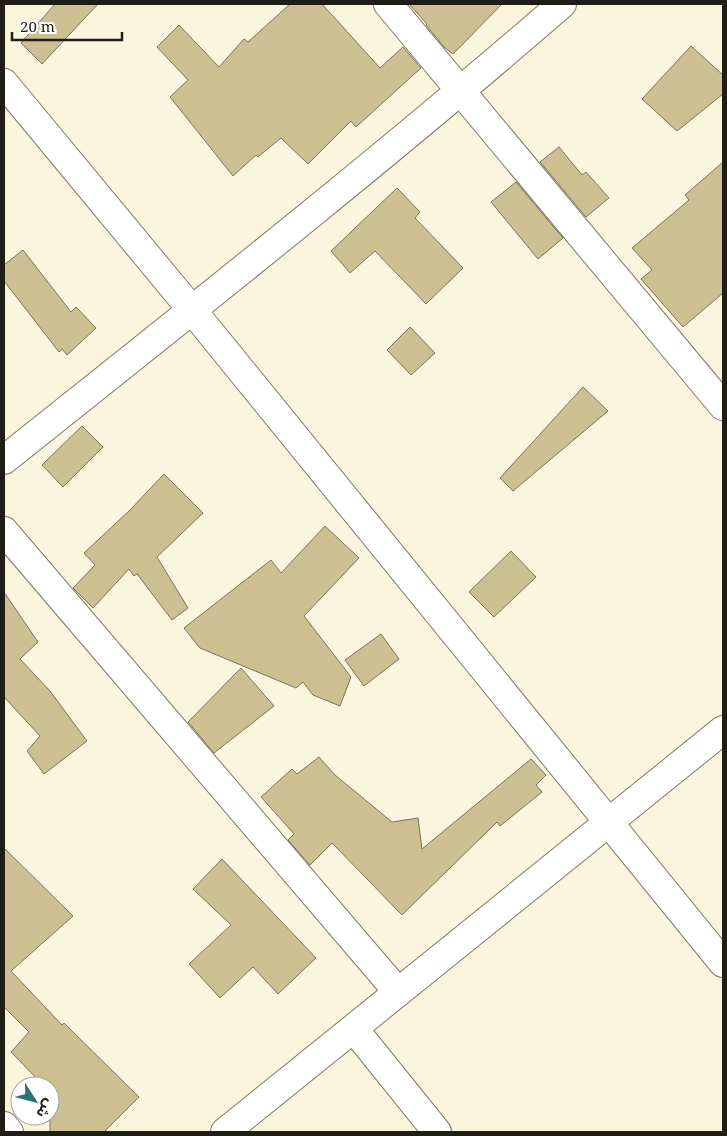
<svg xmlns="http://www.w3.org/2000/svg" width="727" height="1136" viewBox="0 0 727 1136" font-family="'Noto Serif','Noto Sans Arabic',serif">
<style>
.building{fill:#ccc092;stroke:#797460}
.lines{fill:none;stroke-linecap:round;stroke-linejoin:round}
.minor-casing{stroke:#7f7a65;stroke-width:30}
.tertiary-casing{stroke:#7f7a65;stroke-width:30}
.minor{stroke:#fff;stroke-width:28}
.tertiary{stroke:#fff;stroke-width:28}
</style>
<rect width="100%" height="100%" fill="#fbf5de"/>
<g class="building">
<path d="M55,4h43l-56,60 -21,-21z"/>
<path d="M290,4h32l58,64 23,-21 18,21 -65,59 -5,-6 -43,43 -27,-26 -23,19 -2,-2 -23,21 -63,-79 18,-17 -31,-33 22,-22 40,42 25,-28 4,3z"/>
<path d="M409,4h93l-49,50 -9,-7 -18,-22 1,-1z"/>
<path d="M691,46l32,29v19l-46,37 -35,-32z"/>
<path d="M559,147l23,28 4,-3 23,26 -23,19 -46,-55z"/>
<path d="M723,162v131l-40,34 -42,-48 11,-9 -20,-22 57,-48 -4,-5z"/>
<path d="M516,182l47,56 -25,21 -47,-57z"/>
<path d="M397,188l23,24 -5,6 48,50 -37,36 -51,-53 -25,22 -19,-22z"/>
<path d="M23,250l48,62 5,-5 20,21 -29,27 -5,-6 -3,3 -55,-71v-16z"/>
<path d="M410,327l25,26 -24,22 -24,-25z"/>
<path d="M583,387l25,24 -95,80 -13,-13z"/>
<path d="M82,426l21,21 -40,40 -21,-22z"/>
<path d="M164,474l39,39 -46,44 31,51 -16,12 -35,-46 -3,2 -5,-7 -36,39 -20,-20 22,-23 -11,-12 46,-43z"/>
<path d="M325,526l34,32 -55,58 47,61 -11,29 -27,-11 -10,-13 -7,6 -96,-40 -16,-20 87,-68 10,13z"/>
<path d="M511,551l25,26 -42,40 -25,-25z"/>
<path d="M4,592l34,50 -18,17 30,32 37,50 -43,33 -17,-23 13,-15 -36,-39z"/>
<path d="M381,634l18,25 -35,27 -19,-26z"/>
<path d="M241,668l33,38 -60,47 -26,-31z"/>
<path d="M319,757l16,18 57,47 26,-4 4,31 109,-90 15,16 -10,10 6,7 -42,34 -3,-4 -95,93 -70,-72 -22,22 -22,-25 6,-6 -33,-37 31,-28 5,5z"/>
<path d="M4,848l69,68 -62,55 51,54 2,-2 75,74 -35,35h-54v-46h-6l-33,-34 18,-20 -25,-25z"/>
<path d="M222,859l94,99 -38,36 -25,-27 -33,31 -31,-34 42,-39 -38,-36z"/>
</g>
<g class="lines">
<defs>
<g id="minor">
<path d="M388,4l335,402"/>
<path d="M4,83l188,227 531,653"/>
<path d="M4,460c188,-150 377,-299 558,-456"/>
<path d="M4,531l394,461"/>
<path d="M354,1029l83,103"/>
<path d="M4,1126l5,6"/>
</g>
<path id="tertiary" d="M225,1132l498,-402"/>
</defs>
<use href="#minor" class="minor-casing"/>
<use href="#tertiary" class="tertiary-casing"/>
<use href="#minor" class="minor"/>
<use href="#tertiary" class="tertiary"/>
</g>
<rect width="727" height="1136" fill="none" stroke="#1f1d15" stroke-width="10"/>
<g transform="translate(35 1101) rotate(126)"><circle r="24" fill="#ffffff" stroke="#a5a5a1"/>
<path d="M0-4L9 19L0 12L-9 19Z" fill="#2b7470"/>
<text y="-8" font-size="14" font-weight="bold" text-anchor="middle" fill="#1f1d15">ش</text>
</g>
<path d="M12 32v8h110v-8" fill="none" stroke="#1f1d15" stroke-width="2.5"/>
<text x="20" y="32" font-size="15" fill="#1f1d15" stroke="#ffffff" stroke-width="4" paint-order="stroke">20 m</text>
</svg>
